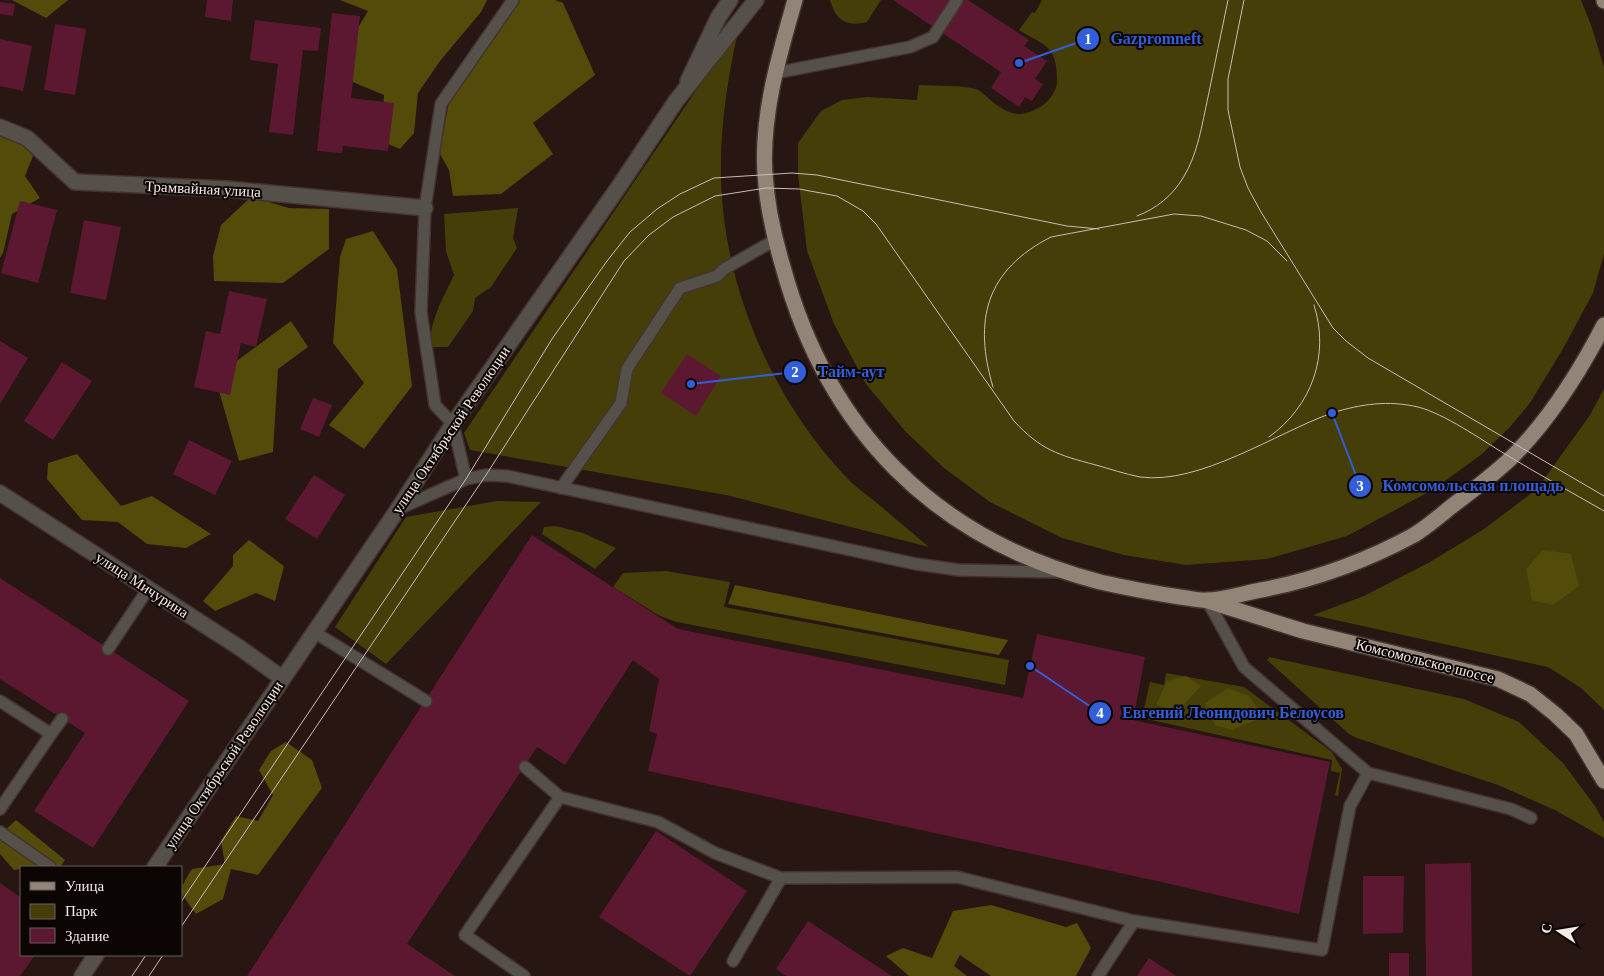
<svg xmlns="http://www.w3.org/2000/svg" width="1604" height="976" viewBox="0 0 1604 976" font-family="'Times New Roman',serif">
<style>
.green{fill:#453e08}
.forest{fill:#534b09}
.building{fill:#5d1831}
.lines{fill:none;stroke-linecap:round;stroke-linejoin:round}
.service-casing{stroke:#443430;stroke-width:14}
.minor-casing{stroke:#443430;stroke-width:18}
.tertiary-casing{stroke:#443430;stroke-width:18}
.primary-casing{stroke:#443430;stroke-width:18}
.service{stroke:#56504a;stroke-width:11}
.minor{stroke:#56504a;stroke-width:15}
.tertiary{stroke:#56504a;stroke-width:15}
.primary{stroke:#928578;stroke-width:15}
.tram{stroke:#c9bbb7;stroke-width:1}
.labels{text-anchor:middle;stroke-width:4;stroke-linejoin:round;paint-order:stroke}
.street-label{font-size:15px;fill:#f7eae6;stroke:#0b0504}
.leader{fill:none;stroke:#335ed9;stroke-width:2}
.callout-dot{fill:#335ed9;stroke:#0b0504;stroke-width:2}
.mark-label{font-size:15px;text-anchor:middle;font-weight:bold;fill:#fff}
.callout-label{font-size:16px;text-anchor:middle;font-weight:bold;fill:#335ed9;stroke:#0b0504;stroke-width:4;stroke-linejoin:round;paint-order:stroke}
</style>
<rect width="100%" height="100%" fill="#271612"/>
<g class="green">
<path d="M830,0h51l-14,22c-21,5 -31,-1 -37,-22z"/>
<path d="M1042,0h539l10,25 13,42v187l-11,39 -29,54 -34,56 -20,24 -28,27 -48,35 -87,47 -80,23 -81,6 -62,-10 -62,-17 -72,-36 -46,-34 -39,-37 -39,-47 -32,-60 -27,-73 -9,-76v-32l23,-32 21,-11 25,-3 50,3 2,-15c17,1 42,0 57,4 5,2 9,6 12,9 20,17 32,22 55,7 7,-5 15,-16 14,-25 0,-36 -13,-34 -38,-50l13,-18 3,1z"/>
<path d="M739,27c-11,49 -19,98 -18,149 2,111 52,227 130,306 8,7 17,14 26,21 17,15 35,29 52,44l-203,-52 -256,-45 -6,-17z"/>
<path d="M518,208l-5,30 4,10 -26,39 -16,11 -2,13 -25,36h-17c-3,-25 13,-50 23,-72l-8,-24 -2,-37z"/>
<path d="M1604,389v321l-23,-22 -33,-21 -235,-52 51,-19 66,-34 54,-33 53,-40 53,-74z"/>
<path d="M497,501l44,1 -155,162 -51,-37 71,-110z"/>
<path d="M556,526l27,7 33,15 -21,21 -53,-35 2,-7z"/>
<path d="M666,571l64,11 -6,25 285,53 -4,25 -328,-63 -17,-6 -47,-29 10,-14z"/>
<path d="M1269,657l195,42 55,23 44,41 32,43 9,16v16l-49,-28 -57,-25 -141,-47 -8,-4 -82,-74z"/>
<path d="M1166,673l78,14 88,65 10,17 -4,27 -3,-1 5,-22 -9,-2 1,-11 -190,-42 8,-36 14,3z"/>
</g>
<g class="forest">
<path d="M12,0h56l-22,18z"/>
<path d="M340,0h147l-6,12 -41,49 -22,32 -4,40 -14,16 -19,-8 3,-46 -36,-15 -2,-32 22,-37z"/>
<path d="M520,0h35l8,3 32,72 -62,48 20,31 -52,40 -48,2 -4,-26 -10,-18 12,-59 27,-32z"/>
<path d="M0,130l15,6 18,20 -8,20 15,22 -28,16 -9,39 -3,5z"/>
<path d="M251,197l38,11 40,1v40l-46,34 -69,-2 -1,-25 8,-31z"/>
<path d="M373,231l24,38 15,117 -48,63 -35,-24 35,-42 -31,-40 7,-86 6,-18z"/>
<path d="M291,321l17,26 -30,22 -5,83 -34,9 -24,-84z"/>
<path d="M77,454l44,52 31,-10 59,38 -25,14 -39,-4 -29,-22 -36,-2 -35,-41 1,-16z"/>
<path d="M249,540l35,26 -9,35 -19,-8 -41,18 -12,-10 30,-35v-11z"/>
<path d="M1543,550l28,4 8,32 -26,19 -21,-5 -6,-31z"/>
<path d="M735,585l273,55 -9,15 -271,-51z"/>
<path d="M1186,676l15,10 -23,25 -22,-6 11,-24z"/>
<path d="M1228,688l21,8 15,21 -33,13 -16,-5 -10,-22z"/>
<path d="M286,742l26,18 10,28 -64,87 -27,-6 -8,30 -27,15c-16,-23 -20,-20 -4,-45l33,-5 -4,-23 15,-25 22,5 15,-26 -14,-25 12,-19z"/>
<path d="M16,820l49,40 -5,7h-39v2l-7,1 -14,-16v-19z"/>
<path d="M991,905l75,22 11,-4 14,25 -15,28h-85l-31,-21 -6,11 13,10h-58l-23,-20 17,-8 29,10 21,-47z"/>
</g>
<g class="building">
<path d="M207,0h26l-2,21 -26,-4z"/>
<path d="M893,0h75l61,40 -5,6 23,15 -12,18 8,5 -11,17 -7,-4 -6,10 -28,-19 10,-16z"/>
<path d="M0,2l15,2 -2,12 -13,-2z"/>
<path d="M332,13l28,3 -9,82 43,5 -6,48 -45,-5 -1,7 -25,-2z"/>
<path d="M255,20l66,8 -3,23 -15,-1 -10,85 -24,-3 9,-68 -28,-4z"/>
<path d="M55,24l31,5 -11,66 -31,-5z"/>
<path d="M0,39l32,7 -9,45 -23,-5z"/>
<path d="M20,201l37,9 -19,73 -37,-10z"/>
<path d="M84,220l37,7 -15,73 -36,-7z"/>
<path d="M229,291l38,8 -11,48 -15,-4 -11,52 -36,-8 12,-56 14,3z"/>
<path d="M0,341l28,17 -28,46z"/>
<path d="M687,354l34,22 -25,40 -35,-23z"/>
<path d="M62,362l30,19 -39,59 -29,-19z"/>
<path d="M313,398l19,7 -13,32 -19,-8z"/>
<path d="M189,440l43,21 -17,34 -42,-21z"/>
<path d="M314,475l31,20 -28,44 -32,-20z"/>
<path d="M532,535l146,94 345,69 14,-64 108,23 -12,63 197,42 -31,152 -142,-33 -509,-110 9,-37 -8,-3 10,-52 -26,-19 -68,105 -28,-18 -130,197 48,32h-208z"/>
<path d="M0,578l189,123 -96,147 -59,-37 51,-78 -85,-54z"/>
<path d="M656,831l91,60 -57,85 -91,-59z"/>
<path d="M1471,863l1,113h-46l-1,-112z"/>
<path d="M1363,876h41l-1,57 -40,1z"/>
<path d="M0,883l21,15v57h14l-15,21h-20z"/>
<path d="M808,921l84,55h-106l-10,-7z"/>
<rect x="1389" y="953" width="20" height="23"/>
<path d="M1149,958l27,18h-39z"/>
</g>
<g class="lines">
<defs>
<g id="service">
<path d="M775,73l135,-26 23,-10 24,-37"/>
<path d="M466,479l-13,-55 -18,-19 -14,-93 4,-104 16,-104 72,-104"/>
<path d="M561,488l60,-85 6,-34 53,-81 37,-12 7,-7 51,-29"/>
<path d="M398,509l68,-30 20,-4 21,1 409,88 43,6 101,2"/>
<path d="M1207,600l37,67 124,106 143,36 20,9"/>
<path d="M314,632l112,69"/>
<path d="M108,649l40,-60"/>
<path d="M0,701l51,33 11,-15"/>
<path d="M525,767l35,30 98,25 57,31 66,25 176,-1 177,44"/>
<path d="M0,809l51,-75"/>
<path d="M0,832l50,35"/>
<path d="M733,961l48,-83"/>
<path d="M524,976l-59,-41 95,-138"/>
<path d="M1098,976l36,-55 188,29 28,-144 18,-33"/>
</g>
<g id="minor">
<path d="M688,81l30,-63 12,-18"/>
<path d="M0,127l27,11 48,44 153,7 197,19"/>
<path d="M0,493l240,155 42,30"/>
</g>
<g id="tertiary">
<path d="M155,867l243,-358 55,-85 167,-239 56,-84 80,-101"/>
<path d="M82,976l14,-21"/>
</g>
<g id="primary">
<path d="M795,0c-16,56 -34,115 -30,174 2,31 9,63 18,93 45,164 152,272 317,315 27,6 53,11 80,15 9,1 19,4 27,3 18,0 37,-7 54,-10 53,-10 105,-29 153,-55 13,-8 26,-19 38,-29 20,-15 40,-30 58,-47 39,-38 69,-86 94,-134"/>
<path d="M1604,0v1"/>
<path d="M1208,601l95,30 195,48 32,15 25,20 21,20 28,47"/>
</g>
</defs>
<use href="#service" class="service-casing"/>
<use href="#minor" class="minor-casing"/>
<use href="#tertiary" class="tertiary-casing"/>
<use href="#primary" class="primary-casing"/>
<use href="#service" class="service"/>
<use href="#minor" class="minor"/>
<use href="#tertiary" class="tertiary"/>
<use href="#primary" class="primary"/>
<g class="tram">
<path d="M1244,0l-16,79v31l12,57 8,21 13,24 72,116 13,13 22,17 236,138"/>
<path d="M1137,216c19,-7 36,-21 46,-38 15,-24 19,-54 25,-81 7,-32 13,-65 20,-97"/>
<path d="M993,387c-20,-67 -7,-117 58,-150l123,-23 27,2 45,14 21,11 20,20"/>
<path d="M1269,437c43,-31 61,-82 45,-132"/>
<path d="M181,902l285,-423 86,-140 55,-78 23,-29 27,-23 23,-15 34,-16 78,-5 25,2 250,51 32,3"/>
<path d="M181,927l305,-452 138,-214 25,-26 24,-18 42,-21 51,-8 33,1 38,7 26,15 13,13 138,197c27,29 44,34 82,44 14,4 29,9 44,12 60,8 136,-44 192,-64 29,-9 56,-13 86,-6 27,7 62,32 87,47 33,20 66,38 99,57"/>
<path d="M132,976l14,-21"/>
<path d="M149,976l14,-21"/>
</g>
</g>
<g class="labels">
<g class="street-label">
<text transform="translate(203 189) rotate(3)" y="5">Трамвайная улица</text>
<text transform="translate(451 430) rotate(-56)" y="5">улица Октябрьской Революции</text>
<text transform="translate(142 585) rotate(33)" y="5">улица Мичурина</text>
<text transform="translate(1425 661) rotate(14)" y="5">Комсомольское шоссе</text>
<text transform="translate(224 765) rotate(-56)" y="5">улица Октябрьской Революции</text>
</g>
</g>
<path class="leader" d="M1019 63L1088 39M691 384L795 372M1332 413L1360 486M1030 666L1100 713"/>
<g class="callout-dot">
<circle cx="1019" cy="63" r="5"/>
<circle cx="691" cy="384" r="5"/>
<circle cx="1332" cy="413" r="5"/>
<circle cx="1030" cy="666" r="5"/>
<circle cx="1088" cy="39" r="12"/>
<circle cx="795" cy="372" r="12"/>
<circle cx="1360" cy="486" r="12"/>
<circle cx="1100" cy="713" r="12"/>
</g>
<g class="mark-label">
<text x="1088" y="44">1</text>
<text x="795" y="377">2</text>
<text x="1360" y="491">3</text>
<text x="1100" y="718">4</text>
</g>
<g class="callout-label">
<text x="1156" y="44">Gazpromneft</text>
<text x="851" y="377">Тайм-аут</text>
<text x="1473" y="491">Комсомольская площадь</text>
<text x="1233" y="718">Евгений Леонидович Белоусов</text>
</g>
<rect x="20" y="866" width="162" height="90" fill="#0b0504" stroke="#69615e"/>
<rect x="30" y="882" width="25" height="8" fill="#928578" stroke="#69615e"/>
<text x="65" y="891" font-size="15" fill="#f7eae6">Улица</text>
<rect x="30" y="904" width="25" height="15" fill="#453e08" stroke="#69615e"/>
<text x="65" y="916" font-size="15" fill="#f7eae6">Парк</text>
<rect x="30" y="928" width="25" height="15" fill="#5d1831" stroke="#69615e"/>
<text x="65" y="941" font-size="15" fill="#f7eae6">Здание</text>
<g transform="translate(1559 931) rotate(282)" stroke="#0b0504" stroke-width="4" paint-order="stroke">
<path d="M0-4L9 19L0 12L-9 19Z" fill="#f7eae6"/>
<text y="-8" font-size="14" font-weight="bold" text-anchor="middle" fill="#f7eae6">С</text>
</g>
</svg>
